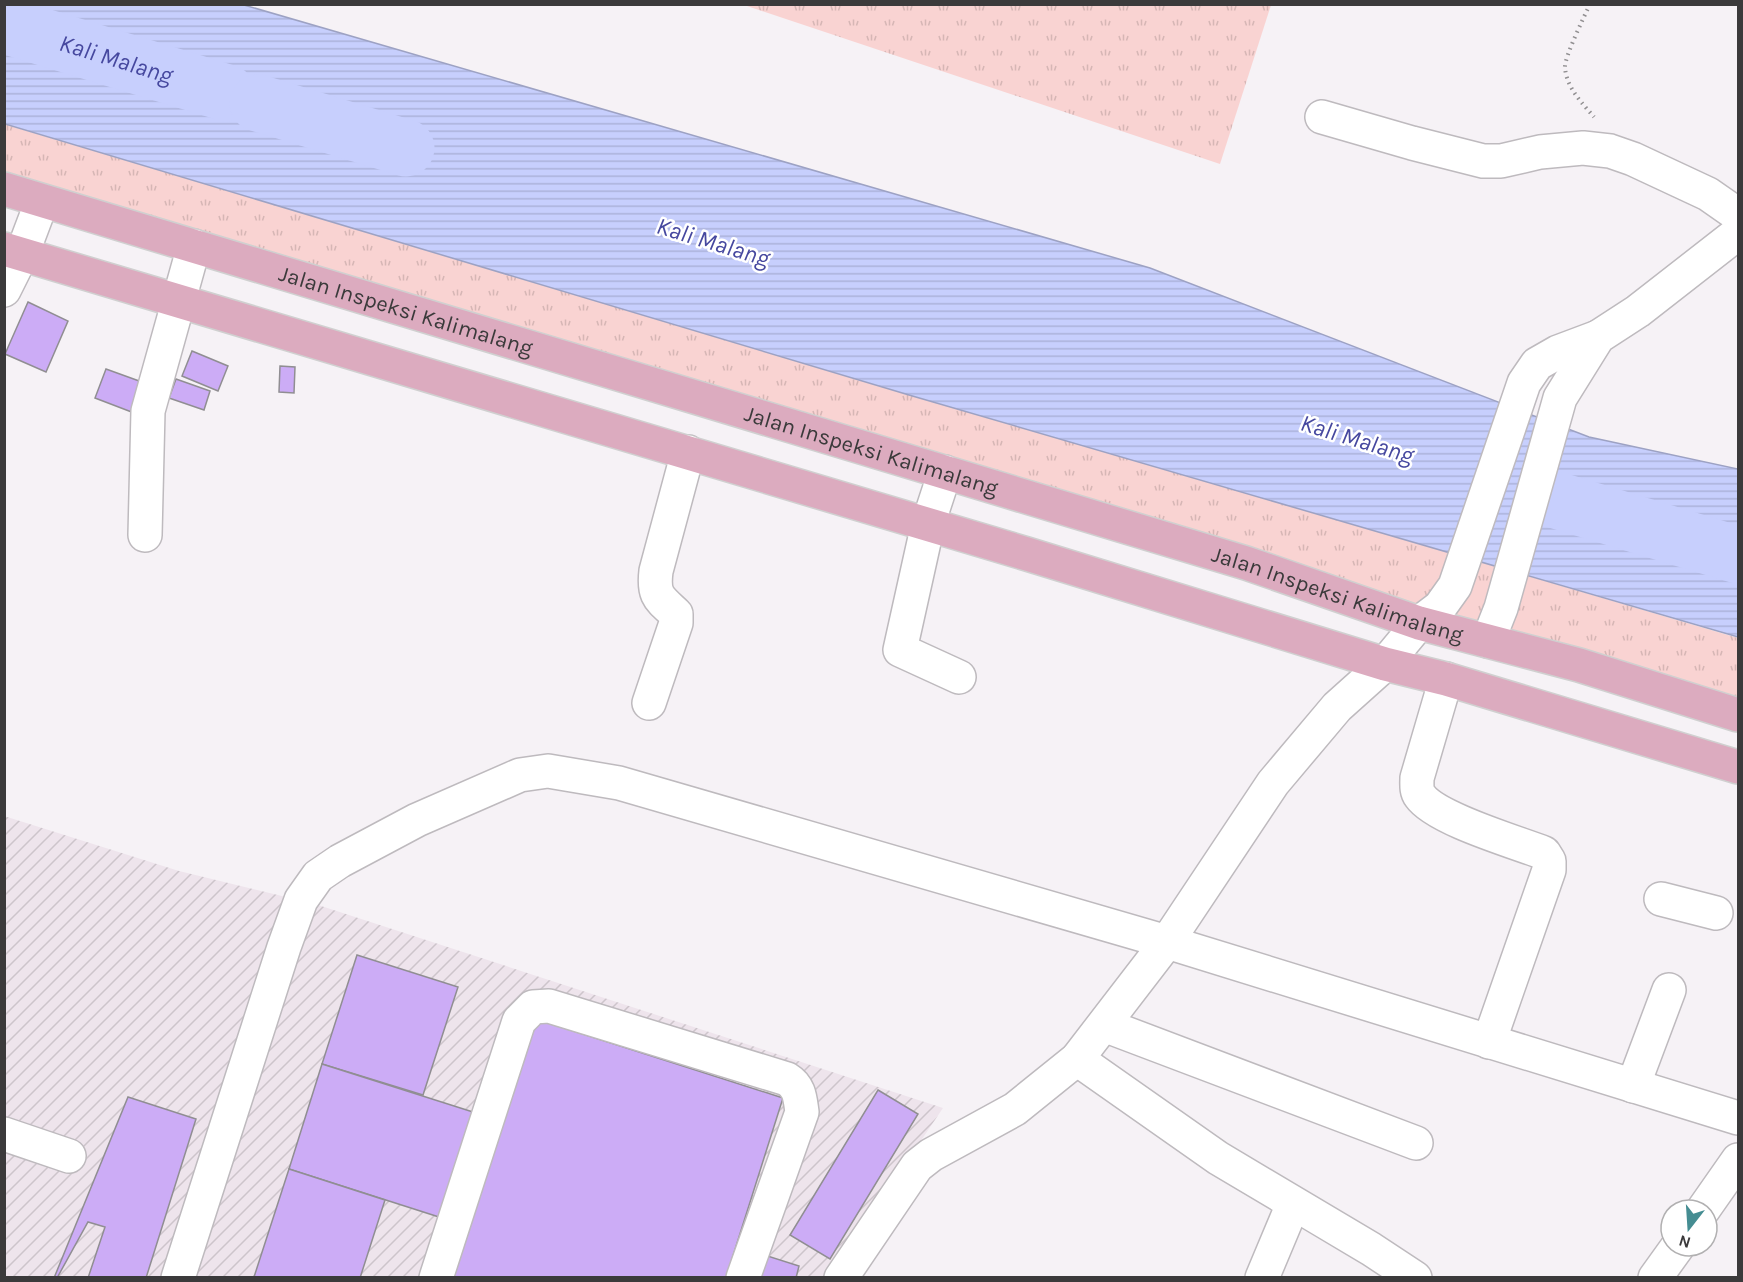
<svg xmlns="http://www.w3.org/2000/svg" width="1743" height="1282" viewBox="0 0 1743 1282" font-family="Karla,sans-serif">
<style>
.industrial{fill:url(#industrial-furrows)}
.grass{fill:url(#grass-tufts)}
.water{fill:url(#water-rules);stroke:#9da2c3;stroke-width:1.5}
.lines{fill:none;stroke-linecap:round;stroke-linejoin:round}
.river{stroke:#c7cffd;stroke-width:57}
.building{fill:#ccacf6;stroke:#908e92;stroke-width:1.5}
.minor-casing{stroke:#bebabe;stroke-width:36}
.major-casing{stroke:#d0d0d0;stroke-width:36}
.path{stroke:#918f91;stroke-width:4;stroke-dasharray:1.5 4.5;stroke-linecap:butt}
.minor{stroke:#fff;stroke-width:33}
.major{stroke:#dcabbf;stroke-width:33}
.labels{text-anchor:middle;stroke-width:5;stroke-linejoin:round;paint-order:stroke}
.street-label{font-size:22px;fill:#3b3a3b;stroke:#fff}
.water-label{font-size:24px;font-style:italic;fill:#46489f;stroke:#fff}
</style>
<defs>
<pattern id="industrial-furrows" width="10" height="10" patternUnits="userSpaceOnUse" patternTransform="scale(1.5)"><rect width="10" height="10" fill="#eee4ec"/><path d="M-1 1l2-2M0 10L10 0M9 11l2-2" fill="none" stroke="#cdc4cb"/></pattern>
<pattern id="grass-tufts" width="24" height="20" patternUnits="userSpaceOnUse" patternTransform="scale(1.5)"><rect width="24" height="20" fill="#f9d3d2"/><path d="M3 7l-1-3M5 7V3M7 7l1-3M15 17l-1-3M17 17v-4M19 17l1-3" fill="none" stroke="#d6b6b5"/></pattern>
<pattern id="water-rules" width="6" height="5" patternUnits="userSpaceOnUse" patternTransform="scale(1.5)"><rect width="6" height="5" fill="#c7cffd"/><path d="M0 2.5h6" fill="none" stroke="#acb2da"/></pattern>
</defs>
<rect width="100%" height="100%" fill="#f6f2f6"/>
<path class="industrial" d="M4,816l175,55 136,33 628,204 -114,169h-824z"/>
<g class="grass">
<path d="M744,5h527l-51,159z"/>
<path d="M4,124l619,185 1115,329v78l-1733,-527z"/>
</g>
<path class="water" d="M4,5h240l906,263 439,169 149,32v168l-829,-242 -904,-271z"/>
<g class="lines">
<g class="river">
<path id="s1" d="M4,25l223,68"/>
<path d="M258,103l148,45"/>
<path d="M1556,500l182,55"/>
</g>
</g>
<g class="building">
<path d="M28,302l40,19 -22,51 -41,-18z"/>
<path d="M192,351l36,15 -10,25 -36,-15z"/>
<path d="M280,366l15,1 -1,26 -15,-1z"/>
<path d="M106,369l47,17 -11,30 -47,-18z"/>
<path d="M176,379l34,12 -6,19 -35,-12z"/>
<path d="M357,955l101,32 -35,108 -101,-31z"/>
<path d="M533,1018l250,80 -57,180h-276z"/>
<path d="M322,1064l151,48 -34,105 -150,-48z"/>
<path d="M878,1090l40,24 -88,145 -40,-24z"/>
<path d="M128,1097l68,22 -50,159h-58l17,-51 -17,-5 -31,56h-3z"/>
<path d="M289,1169l96,31 -25,78 -106,-1z"/>
<path d="M761,1254l38,12 -3,12h-43z"/>
</g>
<g class="lines">
<defs>
<g id="minor">
<path d="M1322,117l90,26 71,18h18l39,-9 43,-4 27,3 23,8 75,35 30,21"/>
<path d="M4,290l18,-36 20,-53"/>
<path d="M945,472l-17,52 -28,126 59,27"/>
<path d="M145,535l3,-124 46,-165"/>
<path d="M1488,641l13,-33 59,-210 38,-61 40,-26 100,-78"/>
<path d="M1446,679l-29,99c0,6 -1,13 3,18 16,23 96,46 124,57l5,8v9l-60,172"/>
<path d="M649,703l27,-80v-9c-17,-16 -23,-18 -20,-43l32,-119"/>
<path d="M1661,899l55,14"/>
<path d="M1104,1025l312,118"/>
<path d="M1077,1059l141,99 153,91 44,29"/>
<path d="M1633,1086l36,-96"/>
<path d="M4,1134l65,22"/>
<path d="M1703,1210l35,-50"/>
<path d="M178,1278l106,-331 17,-47 17,-24 22,-15 77,-41 103,-45 28,-4 71,12 548,159 571,176"/>
<path d="M436,1278l83,-257 14,-14 16,-1 238,73c13,8 13,20 15,33l-59,166"/>
<path d="M841,1278l76,-112 14,-11 84,-46 62,-50 90,-117 106,-159 64,-76 48,-43 34,-41 21,-16 15,-21 69,-203 13,-19 21,-12 40,-15"/>
<path d="M1262,1278l31,-74"/>
<path d="M1655,1278l23,-32"/>
</g>
<g id="major">
<path id="s2" d="M4,189l1242,374 173,60 160,42 159,50"/>
<path d="M4,249l1023,305 358,110 61,15 292,88"/>
</g>
</defs>
<use href="#minor" class="minor-casing"/>
<use href="#major" class="major-casing"/>
<path class="path" d="M1590,4c-6,13 -25,52 -25,63 1,20 17,36 29,50"/>
<use href="#minor" class="minor"/>
<use href="#major" class="major"/>
</g>
<g class="labels">
<g class="street-label">
<text dy="8" stroke="none"><textPath href="#s2" startOffset="420">Jalan Inspeksi Kalimalang</textPath></text>
<text dy="8" stroke="none"><textPath href="#s2" startOffset="906">Jalan Inspeksi Kalimalang</textPath></text>
<text dy="8" stroke="none"><textPath href="#s2" startOffset="1394">Jalan Inspeksi Kalimalang</textPath></text>
</g>
<g class="water-label">
<text dy="8" stroke="none"><textPath href="#s1" startOffset="117">Kali Malang</textPath></text>
<text transform="translate(713 242) rotate(17)" y="8">Kali Malang</text>
<text transform="translate(1357 439) rotate(17)" y="8">Kali Malang</text>
</g>
</g>
<rect width="1743" height="1282" fill="none" stroke="#3b3a3b" stroke-width="12"/>
<g transform="translate(1689 1228) rotate(197)"><circle r="28" fill="#ffffff" stroke="#b1b0b1" stroke-width="1.5"/>
<path d="M0-4.5L10 22L0 15L-10 22Z" fill="#458d92"/>
<text y="-9" font-size="16" font-weight="bold" text-anchor="middle" fill="#3b3a3b">N</text>
</g>
</svg>
